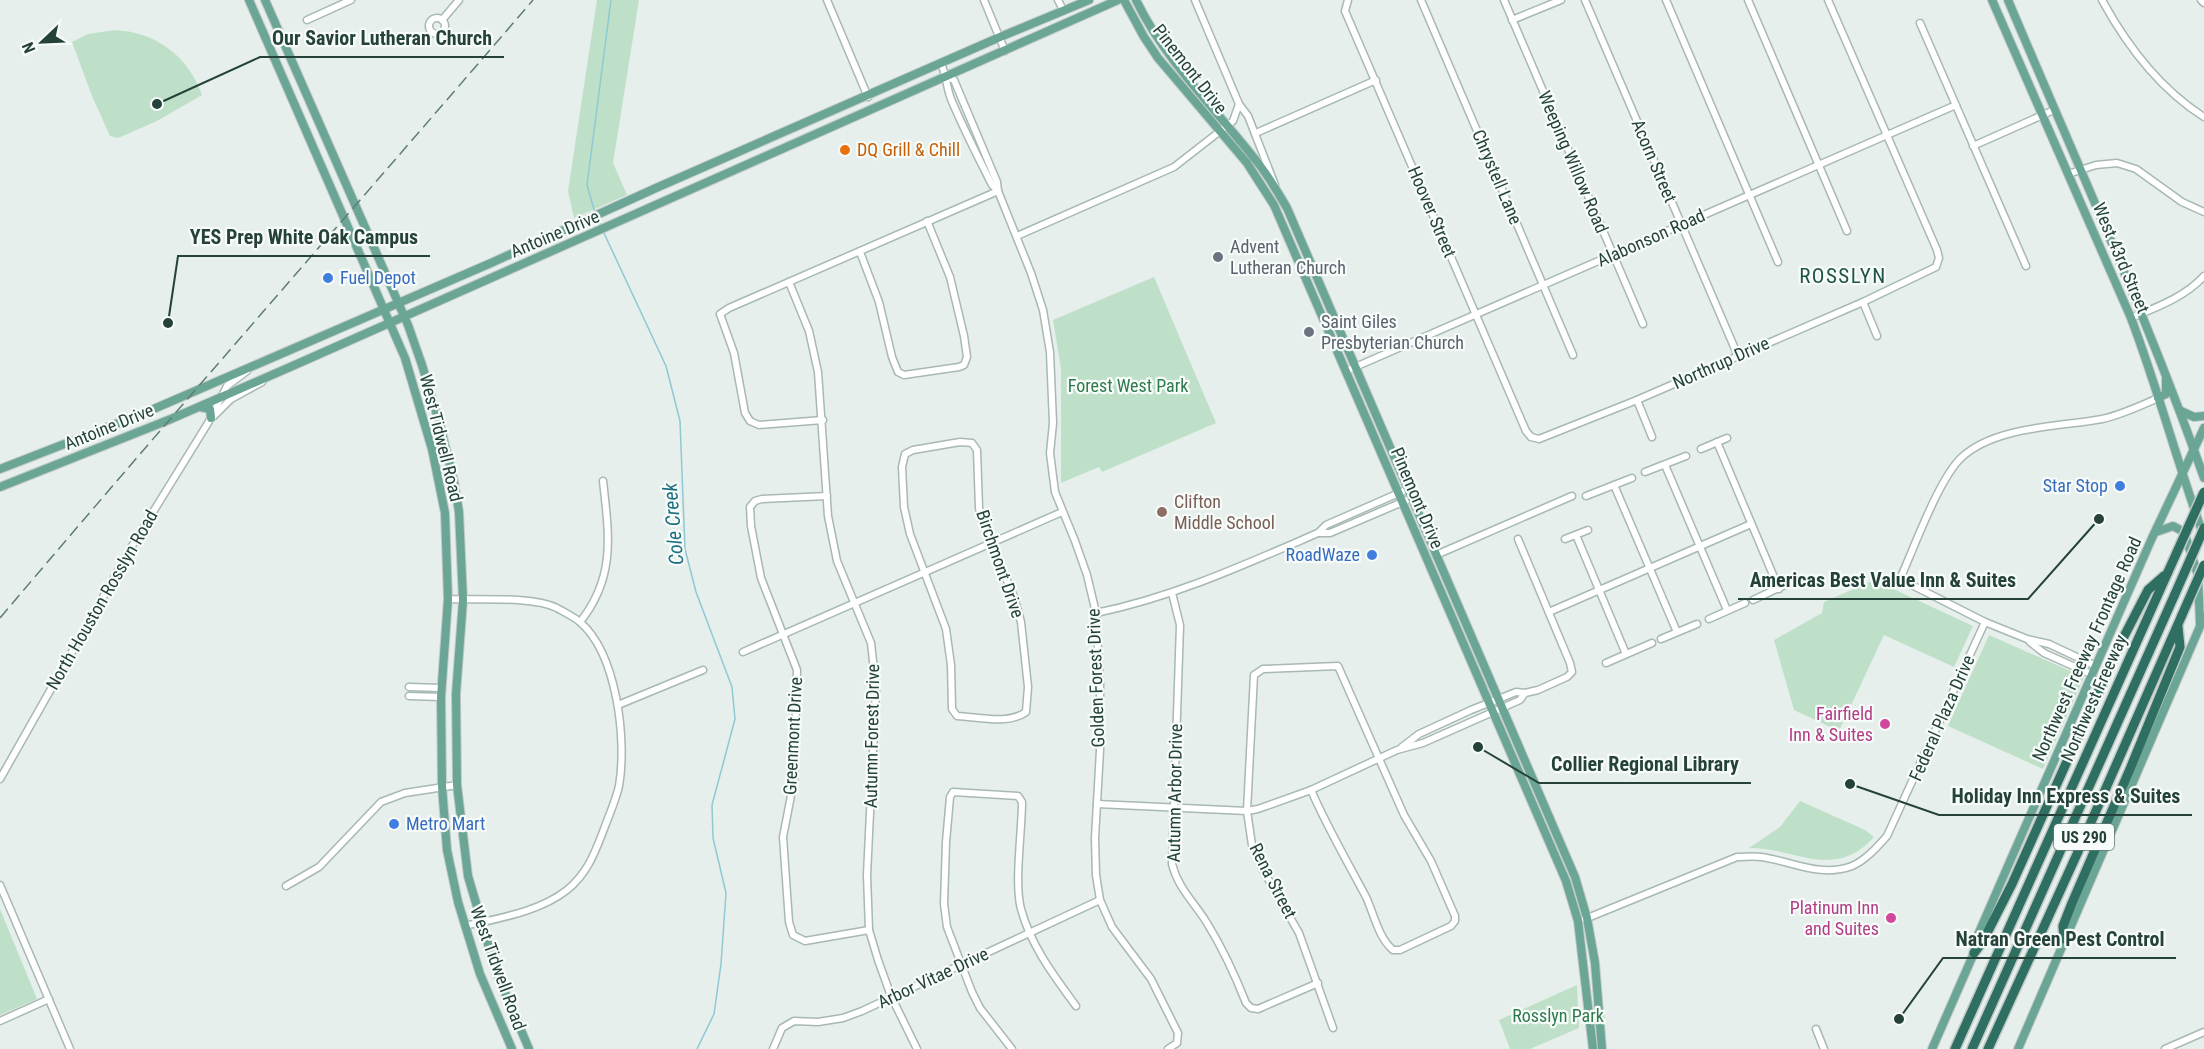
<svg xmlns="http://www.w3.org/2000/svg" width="2204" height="1049" viewBox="0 0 2204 1049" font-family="'Roboto Condensed',sans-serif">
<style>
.green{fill:#bfe0c8}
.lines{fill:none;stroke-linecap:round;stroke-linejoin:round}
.stream{stroke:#8ec9d4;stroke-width:1.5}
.minor-casing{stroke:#a8b8b2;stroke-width:9}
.major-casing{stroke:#c2cac8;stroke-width:10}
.highway-casing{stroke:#c2cac8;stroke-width:12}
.minor{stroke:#fff;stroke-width:6}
.major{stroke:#6aa596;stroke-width:8}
.highway{stroke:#2f6f62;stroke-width:9}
.rail{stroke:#5f7d75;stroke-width:1.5;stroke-dasharray:12 6;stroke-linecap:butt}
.highway-bridge-casing{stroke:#c2cac8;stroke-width:12;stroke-linecap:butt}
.highway-bridge{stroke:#2f6f62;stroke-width:9}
.food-dot{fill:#e8710a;stroke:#f7fbf9;stroke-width:2}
.worship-dot{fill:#6b7280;stroke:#f7fbf9;stroke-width:2}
.shop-dot{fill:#3f7fe0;stroke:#f7fbf9;stroke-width:2}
.education-dot{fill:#8d6e63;stroke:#f7fbf9;stroke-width:2}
.hotel-dot{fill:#d1479c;stroke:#f7fbf9;stroke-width:2}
.labels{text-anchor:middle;stroke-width:4.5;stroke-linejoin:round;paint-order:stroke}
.shield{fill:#f7fbf9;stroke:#637a73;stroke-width:1.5}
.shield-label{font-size:16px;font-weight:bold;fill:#24423a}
.street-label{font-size:18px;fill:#24423a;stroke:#f7fbf9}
.food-label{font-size:18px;fill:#c56008;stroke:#f7fbf9;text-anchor:start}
.worship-label{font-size:18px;fill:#5b616d;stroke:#f7fbf9;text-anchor:start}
.shop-label{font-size:18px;fill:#366cbe;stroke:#f7fbf9;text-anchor:start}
.park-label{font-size:18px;fill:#2d7a4b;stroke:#f7fbf9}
.education-label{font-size:18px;fill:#785e54;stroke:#f7fbf9;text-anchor:start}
.hotel-label{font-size:18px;fill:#b23c85;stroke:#f7fbf9;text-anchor:end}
.water-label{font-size:20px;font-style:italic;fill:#1c6f80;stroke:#f7fbf9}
.quarter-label{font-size:21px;letter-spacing:1.5px;fill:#1f5548;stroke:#f7fbf9}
.leader{fill:none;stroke:#24423a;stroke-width:2}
.callout-dot{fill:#24423a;stroke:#f7fbf9;stroke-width:2}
.callout-label{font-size:20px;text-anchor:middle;font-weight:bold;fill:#24423a;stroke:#f7fbf9;stroke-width:4.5;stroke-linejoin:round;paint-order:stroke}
</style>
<rect width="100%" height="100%" fill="#e6efeb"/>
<g class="green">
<path d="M597,0h42l-26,163 14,32 -53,23 -6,-27z"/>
<path d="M115,30c41,2 73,26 87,65l-45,26 -39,17 -8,-2 -18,-40 -20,-54 16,-8z"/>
<path d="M1154,277l62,146 -114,49 -3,-5 -38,16v-114l-8,-49z"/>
<path d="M1874,580l99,46 -19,41 -70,-32 -45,96 -45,-21 -20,-70 48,-27 2,-11z"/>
<path d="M1989,635l95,42 -41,92 -95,-43z"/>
<path d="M1800,801l65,29 9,7c-39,44 -78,11 -125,11l31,-21z"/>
<path d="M0,909l37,90 -37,16z"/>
<path d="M1577,985l2,43 -49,21h-20l-11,-29z"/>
</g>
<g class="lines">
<g class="stream">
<path d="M595,213l-8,-28 24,-185"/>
<path d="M597,217l4,9"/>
<path d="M603,231l63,135 14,55 5,128 11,43 36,95 3,32 -23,86 1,33 13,55 -5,71 -7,50 -17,35"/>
</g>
<defs>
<g id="minor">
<path d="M827,0l41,97"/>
<path d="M984,0l21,51"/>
<path d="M1058,0l5,10"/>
<path d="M1348,0l-3,11 181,420 5,6 8,2 98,-39 226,-98 73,-35 3,-9 -2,-8 -109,-250"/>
<path d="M1421,0l152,355"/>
<path d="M1504,0l139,324"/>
<path d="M1585,0l153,356"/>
<path d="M1666,0l112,262"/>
<path d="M1748,0l99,231"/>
<path d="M2102,0c24,44 58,89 102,117"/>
<path d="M2201,0l3,3"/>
<circle cx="437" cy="26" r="8"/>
<path d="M307,20l44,-20"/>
<path d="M442,20l17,-20"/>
<path d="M1512,20l49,-20"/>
<path d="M1920,23l106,243"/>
<path d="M941,64c6,12 5,22 10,35 12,29 27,58 41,86l6,6"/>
<path d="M947,77l7,3 43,102 1,9 33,82 12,37 7,42 3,71 -3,30 5,39 20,49 12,34 9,38 4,72v65l-5,88 1,37 4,25 12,27 39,52 27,54 -1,10 -9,6"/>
<path d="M1239,104l9,12 27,69"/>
<path d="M1256,133l120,-53"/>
<path d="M1973,146l81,-36"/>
<path d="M2068,174l28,-9 21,-2 19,6 46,33 22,10"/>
<path d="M1017,236l157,-69 59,-46 6,-17 -44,-104"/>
<path d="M860,252l19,50 13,55 6,15 6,3 55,-8 5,-2 3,-8 -3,-21 -14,-59 -23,-56"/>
<path d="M789,282l20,49 9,41 10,144 9,45 34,82 5,45 -9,187 2,55 9,30 13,36 26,53"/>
<path d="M1863,302l14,34"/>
<path d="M2131,318c26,-11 54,-21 73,-42"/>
<path d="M1346,371l610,-266"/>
<path d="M1637,400l15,37"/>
<path d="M214,416l17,-17 31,-17"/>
<path d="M823,420l-64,5 -9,-4 -5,-8 -11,-60 -14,-39 9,-6 269,-117"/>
<path d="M960,442l12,1 5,7 2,58 3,13 32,76 7,25 7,65 -2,25c-18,13 -47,5 -69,4l-5,-7 -1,-44 -5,-36 -36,-95 -6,-27 -2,-40 3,-13 8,-4z"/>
<path d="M1717,442l62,147"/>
<path d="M1701,449l26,-11"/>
<path d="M1665,465l62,145"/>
<path d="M1645,472l41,-16"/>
<path d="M1614,485l63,147"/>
<path d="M827,496l-65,3 -7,2 -5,6 1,19 10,52 36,92 -3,110 -11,57 6,85 4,13 12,6 64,-11"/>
<path d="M1586,496l46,-18"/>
<path d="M1318,533h12l82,-35"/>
<path d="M1576,535l50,119"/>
<path d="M1565,539l23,-9"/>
<path d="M1436,555l136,-59"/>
<path d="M1172,593l8,32 -8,239c6,24 22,38 35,59 16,26 28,52 39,80l5,5 7,1 60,-26"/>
<path d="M448,599c29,1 84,-3 109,9 7,4 17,9 23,14 37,32 47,118 39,164 -3,14 -10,29 -15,43 -9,23 -16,44 -37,61 -28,22 -68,28 -102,36"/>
<path d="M1753,600l38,-18"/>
<path d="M1549,612l202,-88"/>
<path d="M1096,613c78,-16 150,-49 222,-80l8,-8 82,-36"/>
<path d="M1709,619l36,-16"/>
<path d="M580,622c36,-45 29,-87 23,-141"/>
<path d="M1661,639l36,-15"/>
<path d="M2030,642l14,11 49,22"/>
<path d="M743,652l319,-140"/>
<path d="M1606,663l46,-20"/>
<path d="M2096,666l-47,-22 -22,-5 -42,-17 -85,-43c14,-31 39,-101 62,-122 34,-31 97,-30 140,-38 19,-4 38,-13 56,-21"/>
<path d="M409,687l32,1"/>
<path d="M409,696l32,1"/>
<path d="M618,705l85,-35"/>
<path d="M1402,747l17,-13 52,-24 45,-18 9,1 13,-3 29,-13 5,-5 -2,-9 -52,-124"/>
<path d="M0,779l132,-233 76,-123 19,-37 20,-15"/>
<path d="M1311,790c16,37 36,71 55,107 8,17 12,40 27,53h7l51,-24 4,-5v-5l-24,-55 -27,-46 -66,-149 -75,3 -9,6 -7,136 5,34 11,25 36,63 34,95"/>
<path d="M1097,804l150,7 11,-2 53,-19 86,-40 26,-7 97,-43 5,-7"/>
<path d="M0,885l70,164"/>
<path d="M286,886l33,-19 62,-65 24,-9 52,-8"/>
<path d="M1585,919l152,-62c8,0 16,-1 24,0 31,4 59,21 91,9 14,-6 25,-19 35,-30l98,-214"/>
<path d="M0,1021l49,-22"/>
<path d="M1816,1029l8,20"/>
<path d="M773,1049l9,-21 12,-7 24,1 25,-4 19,-7 238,-111"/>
<path d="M1012,1049l-32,-41 -8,-16 -25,-65 -3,-23 2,-62 4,-45 3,-5 65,4 4,6c0,29 -8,81 -1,107 10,37 33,67 55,97"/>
<path d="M2165,1049l39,-17"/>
</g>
<g id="major">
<path d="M249,0l156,358 27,91 13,64 3,86 -7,98 1,89 5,64 11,52 22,72 32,75"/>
<path d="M265,0l143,325 14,40 18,60 14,57 5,30 4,88 -7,94 1,91 11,91 28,95 33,78"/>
<path d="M1124,0l20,37 14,21 89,105 27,42 292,676 12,40 15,128"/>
<path d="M1136,0c29,60 77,106 118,158 13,15 23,33 33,50l288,669 12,41 8,45 7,86"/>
<path d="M1992,0l139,318c27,71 46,144 72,216"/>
<path d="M2008,0c67,159 139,316 196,478"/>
<path d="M2158,398l8,-4v-14"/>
<path d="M200,407l10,2 1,9"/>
<path d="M2181,411l13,6 10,-1"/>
<path d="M0,469l149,-58 342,-148 165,-75 344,-151 89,-37"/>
<path d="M0,487l171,-68 126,-55 821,-364"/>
<path d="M2156,532l17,-6 11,6 14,43 2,49"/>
<path d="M1932,1049l42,-96 3,-16 34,-78 141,-321 52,-110"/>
<path d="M2018,1049l186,-432"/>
</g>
<g id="highway">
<path d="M2064,939l-1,-13 9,-23 58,-134 50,-122 -2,-20"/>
<path d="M1974,953l9,-12 29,-57 104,-232 32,-62 16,-14"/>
<path d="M1955,1049l213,-477"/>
<path d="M1972,1049l203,-455"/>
<path d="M1988,1049l89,-195 105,-239"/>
</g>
</defs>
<use href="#minor" class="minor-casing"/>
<use href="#major" class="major-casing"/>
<use href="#highway" class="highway-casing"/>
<use href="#minor" class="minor"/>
<use href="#major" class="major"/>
<use href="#highway" class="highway"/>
<path class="rail" d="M0,618c176,-208 356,-412 533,-618"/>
<defs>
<g id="highway-bridge">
<path d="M2168,572l36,-80"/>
<path d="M2175,594l29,-66"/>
<path d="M2182,615l22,-50"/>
</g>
</defs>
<use href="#highway-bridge" class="highway-bridge-casing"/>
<use href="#highway-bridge" class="highway-bridge"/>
</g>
<circle class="food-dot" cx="845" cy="150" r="6"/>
<g class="worship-dot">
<circle cx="1218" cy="257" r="6"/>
<circle cx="1309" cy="332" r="6"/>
</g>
<g class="shop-dot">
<circle cx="328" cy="278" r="6"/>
<circle cx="2120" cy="486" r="6"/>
<circle cx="1372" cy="555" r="6"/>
<circle cx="394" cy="824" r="6"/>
</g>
<circle class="education-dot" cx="1162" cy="512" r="6"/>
<g class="hotel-dot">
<circle cx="1885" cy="724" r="6"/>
<circle cx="1891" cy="918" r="6"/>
</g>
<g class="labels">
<rect class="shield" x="2054" y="824" width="60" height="26" rx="4.5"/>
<g class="shield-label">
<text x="2084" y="843">US 290</text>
</g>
<g class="street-label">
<text transform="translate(1190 69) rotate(52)" y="6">Pinemont Drive</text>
<text transform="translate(1654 161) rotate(67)" y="6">Acorn Street</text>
<text transform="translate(1573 162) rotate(67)" y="6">Weeping Willow Road</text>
<text transform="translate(1497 177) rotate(67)" y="6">Chrystell Lane</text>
<text transform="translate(1432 212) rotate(67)" y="6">Hoover Street</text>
<text transform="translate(555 234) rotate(-23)" y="6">Antoine Drive</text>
<text transform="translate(1651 238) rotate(-24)" y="6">Alabonson Road</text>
<text transform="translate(2121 258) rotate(67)" y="6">West 43rd Street</text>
<text transform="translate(1721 363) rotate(-24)" y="6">Northrup Drive</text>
<text transform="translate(109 427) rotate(-22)" y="6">Antoine Drive</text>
<text transform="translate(441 438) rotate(76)" y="6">West Tidwell Road</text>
<text transform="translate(1417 498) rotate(67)" y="6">Pinemont Drive</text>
<text transform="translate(1000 564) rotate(71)" y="6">Birchmont Drive</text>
<text transform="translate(102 600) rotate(-60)" y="6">North Houston Rosslyn Road</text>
<text transform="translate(2087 649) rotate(-66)" y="6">Northwest Freeway Frontage Road</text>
<text transform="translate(1096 678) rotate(-92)" y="6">Golden Forest Drive</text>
<text transform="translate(2094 698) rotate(-66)" y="6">Northwest Freeway</text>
<text transform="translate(1942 718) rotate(-66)" y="6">Federal Plaza Drive</text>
<text transform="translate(793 736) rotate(-87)" y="6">Greenmont Drive</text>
<text transform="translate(872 736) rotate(-89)" y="6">Autumn Forest Drive</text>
<text transform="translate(1175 793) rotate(-89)" y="6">Autumn Arbor Drive</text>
<text transform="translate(1273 881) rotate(63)" y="6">Rena Street</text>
<text transform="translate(498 968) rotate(70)" y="6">West Tidwell Road</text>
<text transform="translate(933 978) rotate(-25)" y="6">Arbor Vitae Drive</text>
</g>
<g class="food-label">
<text x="857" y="156">DQ Grill &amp; Chill</text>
</g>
<g class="worship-label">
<text x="1230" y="253">Advent<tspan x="1230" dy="21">Lutheran Church</tspan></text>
<text x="1321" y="328">Saint Giles<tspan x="1321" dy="21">Presbyterian Church</tspan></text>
</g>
<g class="shop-label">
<text x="340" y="284">Fuel Depot</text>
<text x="2108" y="492" text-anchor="end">Star Stop</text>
<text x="1360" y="561" text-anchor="end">RoadWaze</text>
<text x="406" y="830">Metro Mart</text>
</g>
<g class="park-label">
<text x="1128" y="392">Forest West Park</text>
<text x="1558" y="1022">Rosslyn Park</text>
</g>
<g class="education-label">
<text x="1174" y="508">Clifton<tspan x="1174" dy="21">Middle School</tspan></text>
</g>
<g class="hotel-label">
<text x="1873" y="720">Fairfield<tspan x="1873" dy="21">Inn &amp; Suites</tspan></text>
<text x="1879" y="914">Platinum Inn<tspan x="1879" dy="21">and Suites</tspan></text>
</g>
<g class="water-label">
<text transform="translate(673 524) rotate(-95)" y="7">Cole Creek</text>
</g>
<g class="quarter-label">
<text x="1843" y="283">ROSSLYN</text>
</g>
</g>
<path class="leader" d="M157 104L260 57H504M168 323L178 256H430M2099 519L2028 599H1738M1478 747L1539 783H1751M1850 784L1939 815H2192M1899 1019L1943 958H2176"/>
<g class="callout-dot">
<circle cx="157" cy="104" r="6"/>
<circle cx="168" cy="323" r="6"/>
<circle cx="2099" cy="519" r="6"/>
<circle cx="1478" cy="747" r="6"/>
<circle cx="1850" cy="784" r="6"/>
<circle cx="1899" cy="1019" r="6"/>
</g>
<g class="callout-label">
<text x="382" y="45">Our Savior Lutheran Church</text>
<text x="304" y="244">YES Prep White Oak Campus</text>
<text x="1883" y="587">Americas Best Value Inn &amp; Suites</text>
<text x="1645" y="771">Collier Regional Library</text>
<text x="2066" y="803">Holiday Inn Express &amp; Suites</text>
<text x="2060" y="946">Natran Green Pest Control</text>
</g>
<g transform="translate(42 42) rotate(247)" stroke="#f7fbf9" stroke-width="4.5" paint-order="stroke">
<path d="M0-4.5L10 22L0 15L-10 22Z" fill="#24423a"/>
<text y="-9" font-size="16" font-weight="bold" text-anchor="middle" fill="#24423a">N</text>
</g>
</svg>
